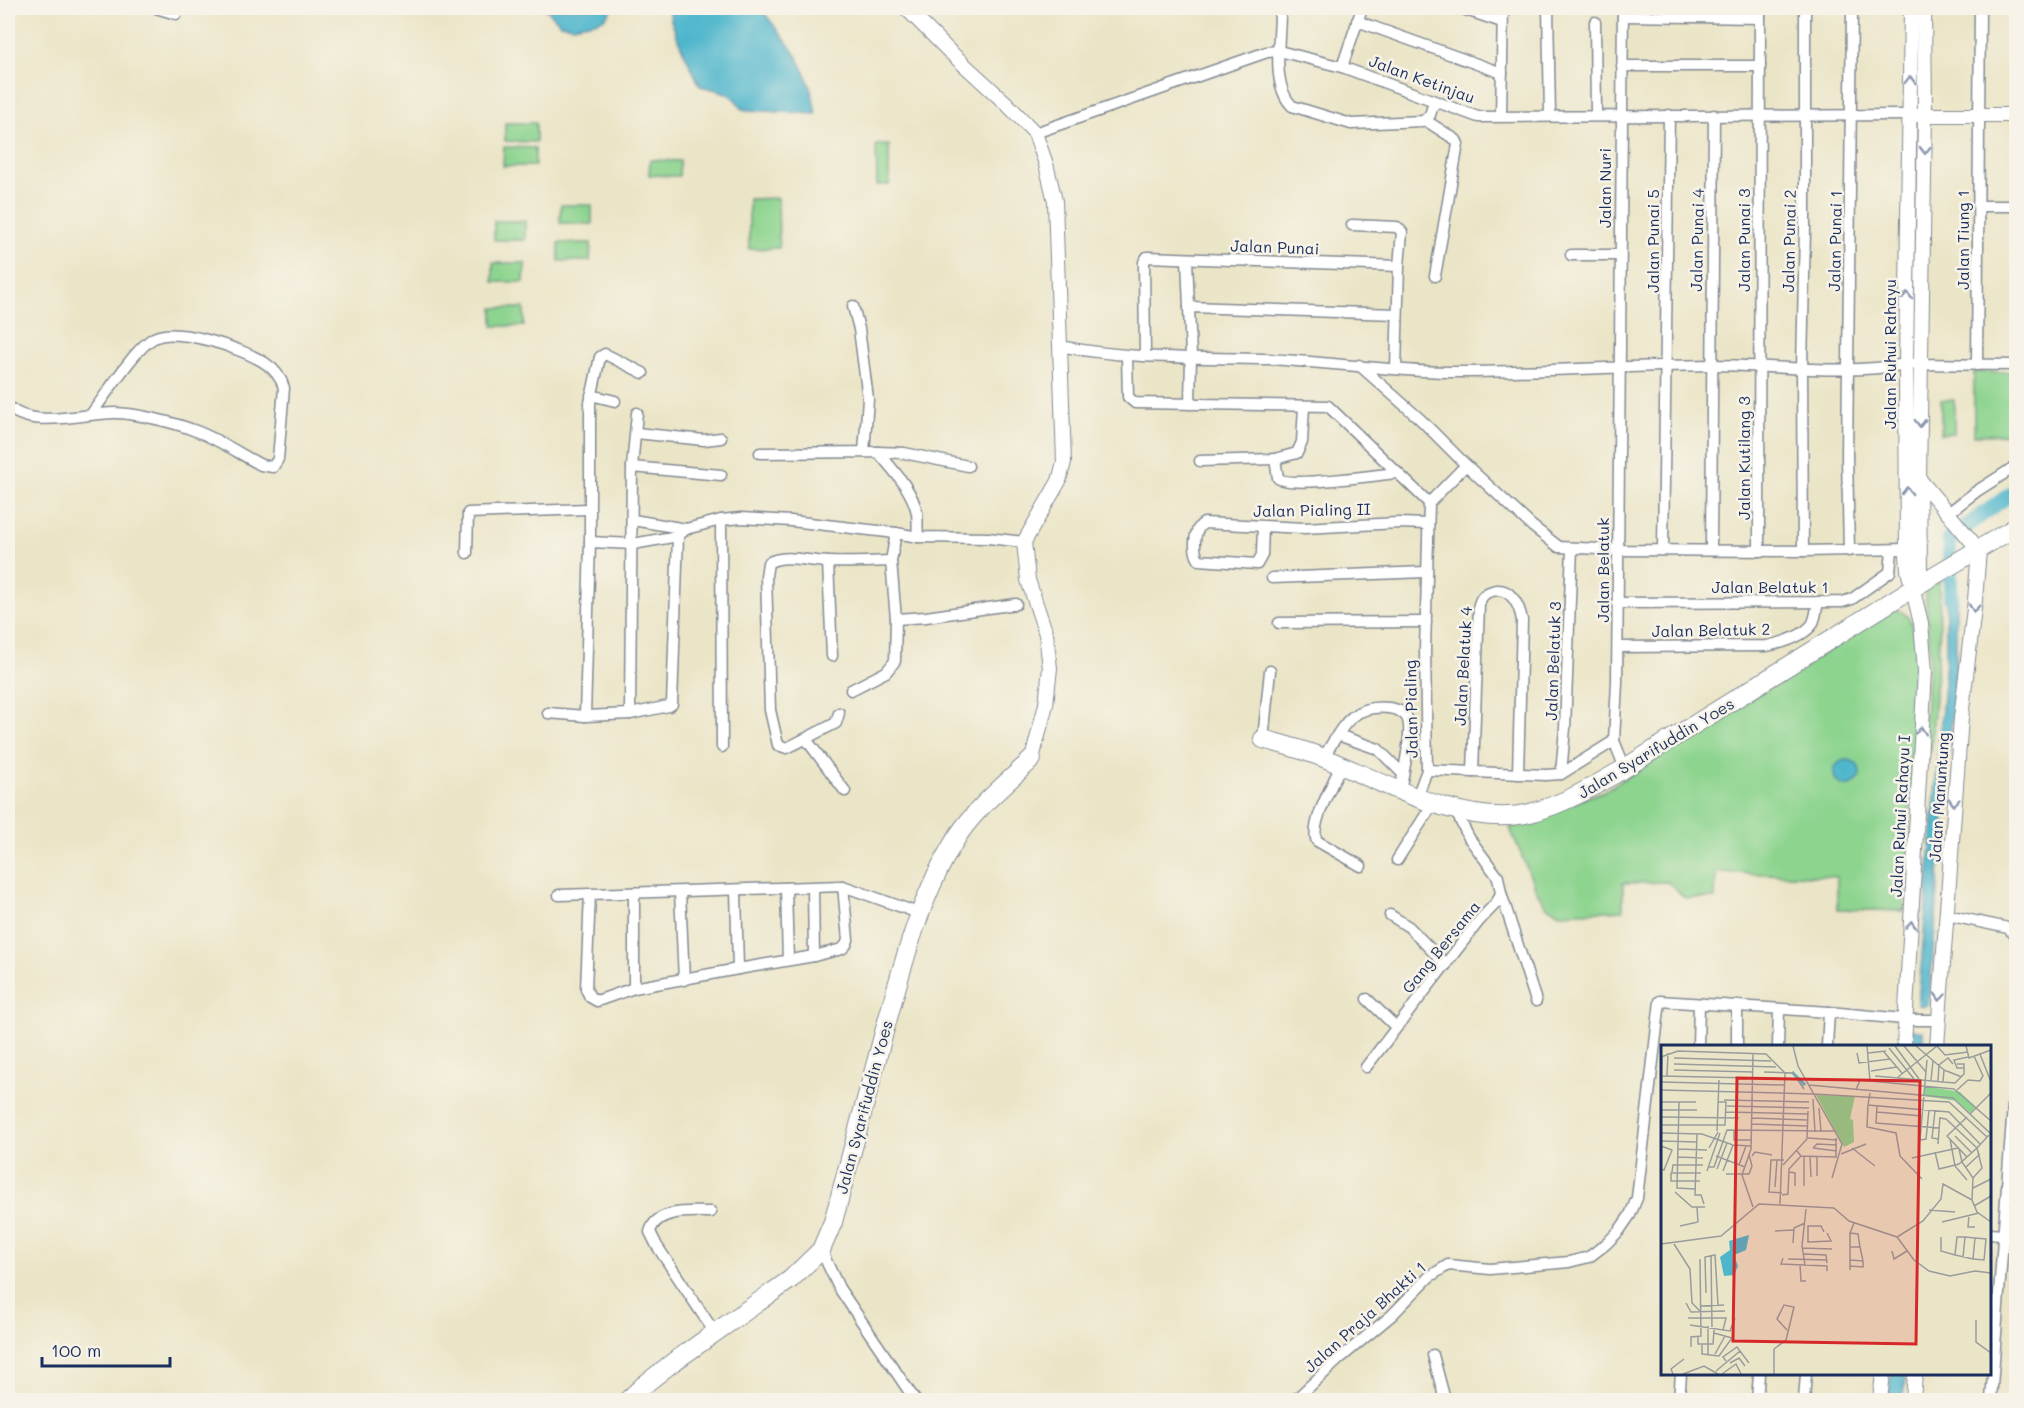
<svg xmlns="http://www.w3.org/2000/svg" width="2024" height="1408" viewBox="0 0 2024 1408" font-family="Mali,sans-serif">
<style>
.green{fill:#8dd48f;stroke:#548276;stroke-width:1.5}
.water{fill:#4eb6cc;stroke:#347295;stroke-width:1.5}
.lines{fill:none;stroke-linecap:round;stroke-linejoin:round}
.river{stroke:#4eb6cc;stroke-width:15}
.street-casing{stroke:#838a92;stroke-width:13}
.secondary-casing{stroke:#838a92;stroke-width:16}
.highway-casing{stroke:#838a92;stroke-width:20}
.street{stroke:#fff;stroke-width:10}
.secondary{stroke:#fff;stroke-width:14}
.highway{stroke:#fff;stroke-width:18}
.oneway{stroke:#8d97ae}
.labels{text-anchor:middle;stroke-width:5;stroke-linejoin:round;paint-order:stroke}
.street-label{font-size:16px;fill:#1b2f5e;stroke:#f7f3e8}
.inset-river{fill:none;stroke:#4eb6cc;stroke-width:3}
.inset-road{fill:none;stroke:#989c9d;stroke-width:1.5}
.view{fill:#d62828;fill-opacity:0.15;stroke:#d62828;stroke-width:3}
.inset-edge{fill:none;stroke:#1b2f5e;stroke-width:3}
</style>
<rect width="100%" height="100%" fill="#f7f3e8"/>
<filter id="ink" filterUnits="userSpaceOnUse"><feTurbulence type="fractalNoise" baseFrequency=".0167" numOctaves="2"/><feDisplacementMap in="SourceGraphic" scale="12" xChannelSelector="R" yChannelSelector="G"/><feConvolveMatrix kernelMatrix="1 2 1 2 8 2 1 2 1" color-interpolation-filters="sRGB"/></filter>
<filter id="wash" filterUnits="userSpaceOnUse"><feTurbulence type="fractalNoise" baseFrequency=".008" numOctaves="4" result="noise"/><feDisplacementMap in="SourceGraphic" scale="24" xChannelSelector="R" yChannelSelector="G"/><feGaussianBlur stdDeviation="1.35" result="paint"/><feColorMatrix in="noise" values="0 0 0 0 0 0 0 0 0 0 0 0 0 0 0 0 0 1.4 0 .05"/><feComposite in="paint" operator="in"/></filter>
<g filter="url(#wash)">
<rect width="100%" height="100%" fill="#ebe5c7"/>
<g class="green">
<path d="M505,123h31v19l-31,-1z"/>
<path d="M876,145h13v40h-12z"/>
<path d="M504,147l31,1v18h-32z"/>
<path d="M650,160l30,1 -1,15 -30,-1z"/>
<path d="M778,198l1,50 -30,1v-50z"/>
<path d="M561,205h31v19l-32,-1z"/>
<rect x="494" y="221" width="31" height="19"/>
<path d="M559,243h32l-1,18h-31z"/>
<path d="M493,263h32l-1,19h-31z"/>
<rect x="493" y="308" width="31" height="18"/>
<path d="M1974,372h42v62l-42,1z"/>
<path d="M1941,400h13v33l-13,1z"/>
<path d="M1939,578l1,50 -9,123h-9l8,-99 -5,-63z"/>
<path d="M1894,609c21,3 23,34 25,51l-15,251 -67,-2v-32l-121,-5 -1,26h-30l-17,-16 -45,1v27l-63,3 -14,-7 -9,-14 -27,-64 96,-38z"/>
</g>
<g class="water">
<path d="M545,8h68l-7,9 -7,4 -26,5 -12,-2z"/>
<path d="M669,8h95l1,6c28,36 44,52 51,100l-69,-4 -5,-1c-11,-19 -22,-18 -42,-23l-20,-42 -9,-24z"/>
<path d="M1946,599l10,1v64l-27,339 -4,3 -7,-1 28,-347z"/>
<circle cx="1847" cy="773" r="13"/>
<path d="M1912,1030l11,1v15h-12z"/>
<path d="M1891,1374h14l-2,26h-15z"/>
</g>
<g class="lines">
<path class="river" d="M1951,599l-2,-60 67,-49"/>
</g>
</g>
<g filter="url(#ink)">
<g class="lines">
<defs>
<g id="street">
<path d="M156,8l20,6"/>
<path d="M1280,8c1,29 -10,76 12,98l59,18 72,-3 7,-6 4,-13"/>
<path d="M1460,8l42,14"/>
<path d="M1548,8l2,107"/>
<path d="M1623,8l-6,674 -3,59 11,27"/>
<path d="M1623,16l137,2"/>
<path d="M1357,21l145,52"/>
<path d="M1595,22l1,93"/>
<path d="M1622,66h138"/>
<path d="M1342,67l20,-59"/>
<path d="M1501,116l2,-108"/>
<path d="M1425,120l31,20 2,4 -23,132"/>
<path d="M1035,133l232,-81 12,-1 63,16 136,50 431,-2"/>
<path d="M1978,206h38"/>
<path d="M1352,225l45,2 5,5 -3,34"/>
<path d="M1571,255h49"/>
<path d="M1187,259l4,97 -1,48"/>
<path d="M853,306l6,23 9,70 -4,53"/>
<path d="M1189,307l207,7"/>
<path d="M1060,346c67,14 138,11 207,13 61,3 121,12 181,13 88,0 176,-6 263,-7 63,0 134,11 195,-1l110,1"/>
<path d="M1145,355l-1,-93 3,-5 252,9 -3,102"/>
<path d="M1127,356l1,41 7,6 193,3 101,97"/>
<path d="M1359,365l61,54 46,46 66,61 27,21 59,3 185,1 104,-2"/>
<path d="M1977,365l3,-357"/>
<path d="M591,395l24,6"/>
<path d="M8,406c22,24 76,7 106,7 22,0 62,10 82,18 22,8 44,23 65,34l12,2 5,-8 6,-71c-3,-11 -10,-19 -19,-25 -21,-14 -88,-37 -111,-25 -19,10 -48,57 -62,75"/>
<path d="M636,433l68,7 17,-2"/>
<path d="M878,452l26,1 64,13"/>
<path d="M760,453l118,-1c15,18 34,37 39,61 1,8 0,16 1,24"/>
<path d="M1275,459l3,19c10,10 99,-3 118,-5"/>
<path d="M1200,461l75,-2 22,-6 5,-11 2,-36"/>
<path d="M1466,465l-37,38 -4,147 2,120 119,5 15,-1 53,-33"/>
<path d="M632,467l89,8"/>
<path d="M1947,514l30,-23 39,-25"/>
<path d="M633,520l53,9"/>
<path d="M721,520l1,227"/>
<path d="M1263,527l-1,28 -5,9 -58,-4c-6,-9 -6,-31 5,-37l100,5 94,-5 29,1"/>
<path d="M590,542l43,2 45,-8 8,-7 35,-9 20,-2 50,3 105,12 22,4 70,1 36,4"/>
<path d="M1663,549l6,-434"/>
<path d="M1711,550l3,-435"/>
<path d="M1759,551l1,-543"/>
<path d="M1803,551l-1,-183 3,-139v-221"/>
<path d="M1849,551l-2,-95 5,-448"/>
<path d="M467,553l1,-40 120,-4"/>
<path d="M891,561l5,-28"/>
<path d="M828,562l4,94"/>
<path d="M1272,578l154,-6"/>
<path d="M1617,603l225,-1 10,-3 38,-27 2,-22"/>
<path d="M896,619l30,-2 90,-13"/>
<path d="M1279,623l147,-1"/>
<path d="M1618,647l149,-1c15,-3 33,-8 44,-20 5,-6 5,-16 7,-24"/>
<path d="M548,713l37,3 5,-174v-139l10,-46 5,-3 38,19"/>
<path d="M839,713l-3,10 -49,25 -9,-3 -8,-35 -4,-134 2,-13c16,-10 43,-1 61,-1 20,1 41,0 62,-1l5,58 -1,42 -9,11 -35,18"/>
<path d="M630,714l2,-247 5,-54"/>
<path d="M585,716l45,-2 39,-8 3,-2 6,-168"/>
<path d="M1338,735l40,14 25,25"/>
<path d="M806,739l39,52"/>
<path d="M1263,739l7,-68"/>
<path d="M1323,758c19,-29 26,-54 66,-50 7,1 16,4 19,12 4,12 -5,56 -8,70"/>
<path d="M1341,765c-7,17 -32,60 -24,76l44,25"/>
<path d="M1473,772l6,-168c2,-7 5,-11 13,-13 18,-5 27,13 30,29l-4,154"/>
<path d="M1561,774l4,-46 7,-180"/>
<path d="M1417,797l10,-27"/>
<path d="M1397,860l37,-58"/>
<path d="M786,888l2,72"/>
<path d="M813,888l1,68"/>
<path d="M736,890l2,79 76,-13 28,-7 4,-4 2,-5 -5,-54"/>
<path d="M680,892l4,88"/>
<path d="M634,893v95l104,-19"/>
<path d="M1501,893l35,108"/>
<path d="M590,894l-4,95 4,8 7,4 37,-13"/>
<path d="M559,895l284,-9 78,28"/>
<path d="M1390,915l19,12 37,38"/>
<path d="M1947,915l61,13 8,8"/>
<path d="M1367,999l29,28"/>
<path d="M1698,1046l1,-42"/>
<path d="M1737,1046v-40"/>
<path d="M1778,1046l1,-36"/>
<path d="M1827,1046l2,-34 85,8h24"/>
<path d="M1366,1067l113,-146 18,-19 4,-9 -3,-16 -29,-39 -14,-28"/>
<path d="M711,1212c-19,0 -55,-4 -61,20l7,14 58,87"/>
<path d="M1990,1234l26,2"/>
<path d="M821,1250l18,38 76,112"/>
<path d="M1433,1355l12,45"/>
<path d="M1295,1400l43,-40 54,-45 37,-38 19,-12 42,4 79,-7 20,-5 17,-13 13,-13 11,-16 7,-17 23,-197 169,11"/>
<path d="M1679,1400l2,-26"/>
<path d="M1757,1400l2,-26"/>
<path d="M1804,1400l2,-26"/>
<path d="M1991,1400l25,-334"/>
</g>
<g id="secondary">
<path d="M906,8l42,42 59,54 28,29 11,31 9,37 9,261 -5,19 -35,61 4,38 18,54 4,34 -4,36 -14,55"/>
<path d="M1917,115h99"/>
<path d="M1919,479l60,71 -4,50 -14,118 -24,328"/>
<path d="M1913,588l7,-18 -1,-91 6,-364 -1,-107"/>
<path d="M1904,1046l21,-375 -4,-48 -13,-53 -1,-16 -1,-190 5,-356"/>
<path d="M1880,1400l3,-26"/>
<path d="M1913,1400l2,-26"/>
</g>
<g id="highway">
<path d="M1263,739c21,6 41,11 61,19 59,24 141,71 206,55 35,-9 64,-27 95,-45l288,-180 103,-61"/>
<path d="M628,1400l16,-15 28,-22 119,-84 30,-29 12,-28c18,-65 35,-131 53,-197 18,-65 36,-134 73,-191 20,-29 48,-51 73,-75"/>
</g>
</defs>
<use href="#street" class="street-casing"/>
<use href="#secondary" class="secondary-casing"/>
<use href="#highway" class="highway-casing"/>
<use href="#street" class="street"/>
<use href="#secondary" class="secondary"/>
<use href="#highway" class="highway"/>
</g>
<defs><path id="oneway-chevron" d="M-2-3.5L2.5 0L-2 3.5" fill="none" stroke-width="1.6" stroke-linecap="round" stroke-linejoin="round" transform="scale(1.5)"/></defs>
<g class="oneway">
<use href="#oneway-chevron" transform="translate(1910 80) rotate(-89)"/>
<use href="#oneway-chevron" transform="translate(1925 150) rotate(91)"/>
<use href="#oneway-chevron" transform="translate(1907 296) rotate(-89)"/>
<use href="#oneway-chevron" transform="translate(1920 423) rotate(91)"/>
<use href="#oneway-chevron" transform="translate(1907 491) rotate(-90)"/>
<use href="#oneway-chevron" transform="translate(1974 608) rotate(96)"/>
<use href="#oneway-chevron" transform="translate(1921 731) rotate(-85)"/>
<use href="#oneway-chevron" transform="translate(1954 802) rotate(95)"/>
<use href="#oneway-chevron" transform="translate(1911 925) rotate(-87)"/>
<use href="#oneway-chevron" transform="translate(1940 997) rotate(95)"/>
</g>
</g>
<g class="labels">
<g class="street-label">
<text transform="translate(1422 79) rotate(20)" y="6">Jalan Ketinjau</text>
<text transform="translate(1605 188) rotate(-90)" y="6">Jalan Nuri</text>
<text transform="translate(1697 240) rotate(-89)" y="6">Jalan Punai 4</text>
<text transform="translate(1744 240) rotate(-90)" y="6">Jalan Punai 3</text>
<text transform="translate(1963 240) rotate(-90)" y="6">Jalan Tiung 1</text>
<text transform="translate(1653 241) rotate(-90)" y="6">Jalan Punai 5</text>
<text transform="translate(1789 241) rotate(-89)" y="6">Jalan Punai 2</text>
<text transform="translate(1835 241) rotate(-89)" y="6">Jalan Punai 1</text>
<text transform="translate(1275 247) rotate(2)" y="6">Jalan Punai</text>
<text transform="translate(1890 354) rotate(-90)" y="6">Jalan Ruhui Rahayu</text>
<text transform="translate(1744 458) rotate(-90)" y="6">Jalan Kutilang 3</text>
<text transform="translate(1312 510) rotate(-1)" y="6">Jalan Pialing II</text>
<text transform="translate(1603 570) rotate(-90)" y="6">Jalan Belatuk</text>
<text x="1770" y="593">Jalan Belatuk 1</text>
<text transform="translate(1711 630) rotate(-1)" y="6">Jalan Belatuk 2</text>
<text transform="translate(1553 661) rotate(-88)" y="6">Jalan Belatuk 3</text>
<text transform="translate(1463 666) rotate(-87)" y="6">Jalan Belatuk 4</text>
<text transform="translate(1411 709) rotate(-91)" y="6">Jalan Pialing</text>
<text transform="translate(1656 748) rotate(-31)" y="6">Jalan Syarifuddin Yoes</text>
<text transform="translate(1939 797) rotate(-86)" y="6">Jalan Manuntung</text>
<text transform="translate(1900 816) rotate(-87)" y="6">Jalan Ruhui Rahayu I</text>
<text transform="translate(1441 947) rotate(-51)" y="6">Gang Bersama</text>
<text transform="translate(864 1107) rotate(-75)" y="6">Jalan Syarifuddin Yoes</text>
<text transform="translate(1365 1317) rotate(-42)" y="6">Jalan Praja Bhakti 1</text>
</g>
</g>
<g transform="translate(1661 1045)">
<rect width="330" height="330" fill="#ebe5c7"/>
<path d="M264,41l35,6 16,15 -6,6 -13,-12 -33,-5zM155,50l39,1 -5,23 3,1 1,22 -10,5z" fill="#8dd48f"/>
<path d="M88,190l-3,15 -12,5 4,11 -4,9 -10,1 -4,-19 10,-7 -1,-9z" fill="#4eb6cc"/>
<path class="inset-river" d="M131,27l13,13"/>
<path class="inset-road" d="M132,1l5,20 44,78 -10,34M206,1l3,35M234,1l24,33M243,1l22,26M255,1l28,24 -1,12M305,1l3,12 22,-8M228,3l25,31M223,7l18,21M196,8l2,10 31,-4M207,8l18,-2M319,9l11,28M313,11l9,20 -3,5M0,12l17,-6 88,3 19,19M13,13l97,3M266,15l-7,80 6,-1 3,-29M13,19l102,3M303,23h-7l-3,-8 14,-3M13,25l79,2M283,25l18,7M210,26l26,-4M103,27l29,1 11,16M0,31l91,2M0,31l1,-20M6,31l1,-23M214,31l80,7M237,32l39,-31 8,9 23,-3M103,33l21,1M270,35l2,-19M277,36l1,-16 9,-7 5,6M0,37l124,3M294,38l9,-9v-10h-7M148,40l144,13 38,36M0,45l153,4M195,45l4,-10 94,9 37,32M296,45l11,-10 12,1M209,48l-2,12 81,7 31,32M153,49l135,8 38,35M152,54l2,33M63,55l85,2M0,57h35M18,57l-2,86 18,1M207,60l-1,22 29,6 4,23 22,23M66,61l82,2M216,61l-1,17 63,5M158,63l2,24M0,65h36M274,66l-3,27 6,1M65,67l82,2M216,67l45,4M309,69l21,-21M0,72l78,1M306,72l-20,19 20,21M91,73l56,2M279,73l6,1 31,29M91,79l56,2M0,80h64l1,-23h-8M73,85v10h17M56,86l2,-51M0,88l41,1 31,11 18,1M36,89l-2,61h6l3,9M328,90l-12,13 5,20 -9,10 -1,22 5,12 14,10M294,91l17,17M147,93l29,2M289,94l5,27 12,14M0,96l36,1M277,99l2,-27M0,101l11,4 -8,20 -3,-1M48,103l9,-16M152,103l4,-4 20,1M152,103l24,3M191,103l23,18M17,104l29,1M298,104l3,13 11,16M136,106l4,5 35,1v-19M274,107l4,17 20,-5 18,-16M180,109l25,-10M55,111l29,11M91,111l3,-4 17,3M17,112l25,1M149,112l1,20M251,113l46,-10M78,120l7,-19M122,120l24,-26 1,-28M48,122h5l13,-37 109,1M305,122l14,-13M56,124l10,-26M46,126l13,-38M62,126l10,-26M11,127l1,-7h30M128,127l6,1v13M65,129h23l3,-8 -3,-11M156,131v-19M39,136h-29v-8h30M143,141v-29M114,142l2,-27M312,143l18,-9M14,147l17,15h13M121,148l-13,-1 2,-32h13M121,150l6,-1 1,-25 12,-13M119,159l5,-131M313,161l17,-10M92,162l-11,-32 9,-26 2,-95M173,163l15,13 48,16 17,23 15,11 21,5 25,-5 16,2M268,165l26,2M308,170l-1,12h7M281,177l37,-9M19,181l18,-4 -1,-15M114,186l19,-1M163,187l-3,-6h-13v16l23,-1 -4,-8M189,188l8,1 2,13h-10M236,192l26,-16 18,-22 2,-15 29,16M280,192v14l14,4M132,198l1,-15 11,-5M0,199l60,-8 38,-32 75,4M13,199l16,25 2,34 8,8M141,203l30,1M231,206l2,8 13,-8M143,209l22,1 1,8M50,210l1,72M302,212l2,-20M122,213l-2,6 46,2v5M127,214l39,1M312,214l-18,-4 2,-18h8l10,1 11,1 -2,21 -11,-1 2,-21M189,215l13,1 -3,-14M139,220l1,16h5M144,220l-3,-19 4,-37M189,221l13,1v-6M189,225v-37l4,-10M45,248l-1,-36 10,-2 3,50M25,258l5,9 34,-1M39,261l24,-1M27,273h38l-3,12 -33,-5M315,275v22l15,11M47,281v29M62,285l7,1 5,-13M37,292v7h15l1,-14M41,300v9l17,2 13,-18 -18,-5M30,302v-10l10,-1 -1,-77M54,309l10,-18M65,316l-3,-4 14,-10 12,16M69,318l9,-5 6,8M55,326l24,-20M12,329l-2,-5 13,-10M22,329l21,-8 14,8M61,329l14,-10 5,10M113,329v-25l12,-9 8,-33 -10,-2 -7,14 10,11"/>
<path class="view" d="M76,33l183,3 -4,263 -183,-3z"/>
<rect width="330" height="330" class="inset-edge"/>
</g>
<rect width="2024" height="1408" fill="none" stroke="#f7f3e8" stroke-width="30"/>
<path d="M42 1357v9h128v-9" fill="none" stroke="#1b2f5e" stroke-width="3"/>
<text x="51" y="1357" font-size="18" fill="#1b2f5e" stroke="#f7f3e8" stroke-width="4.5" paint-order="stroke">100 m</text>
</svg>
